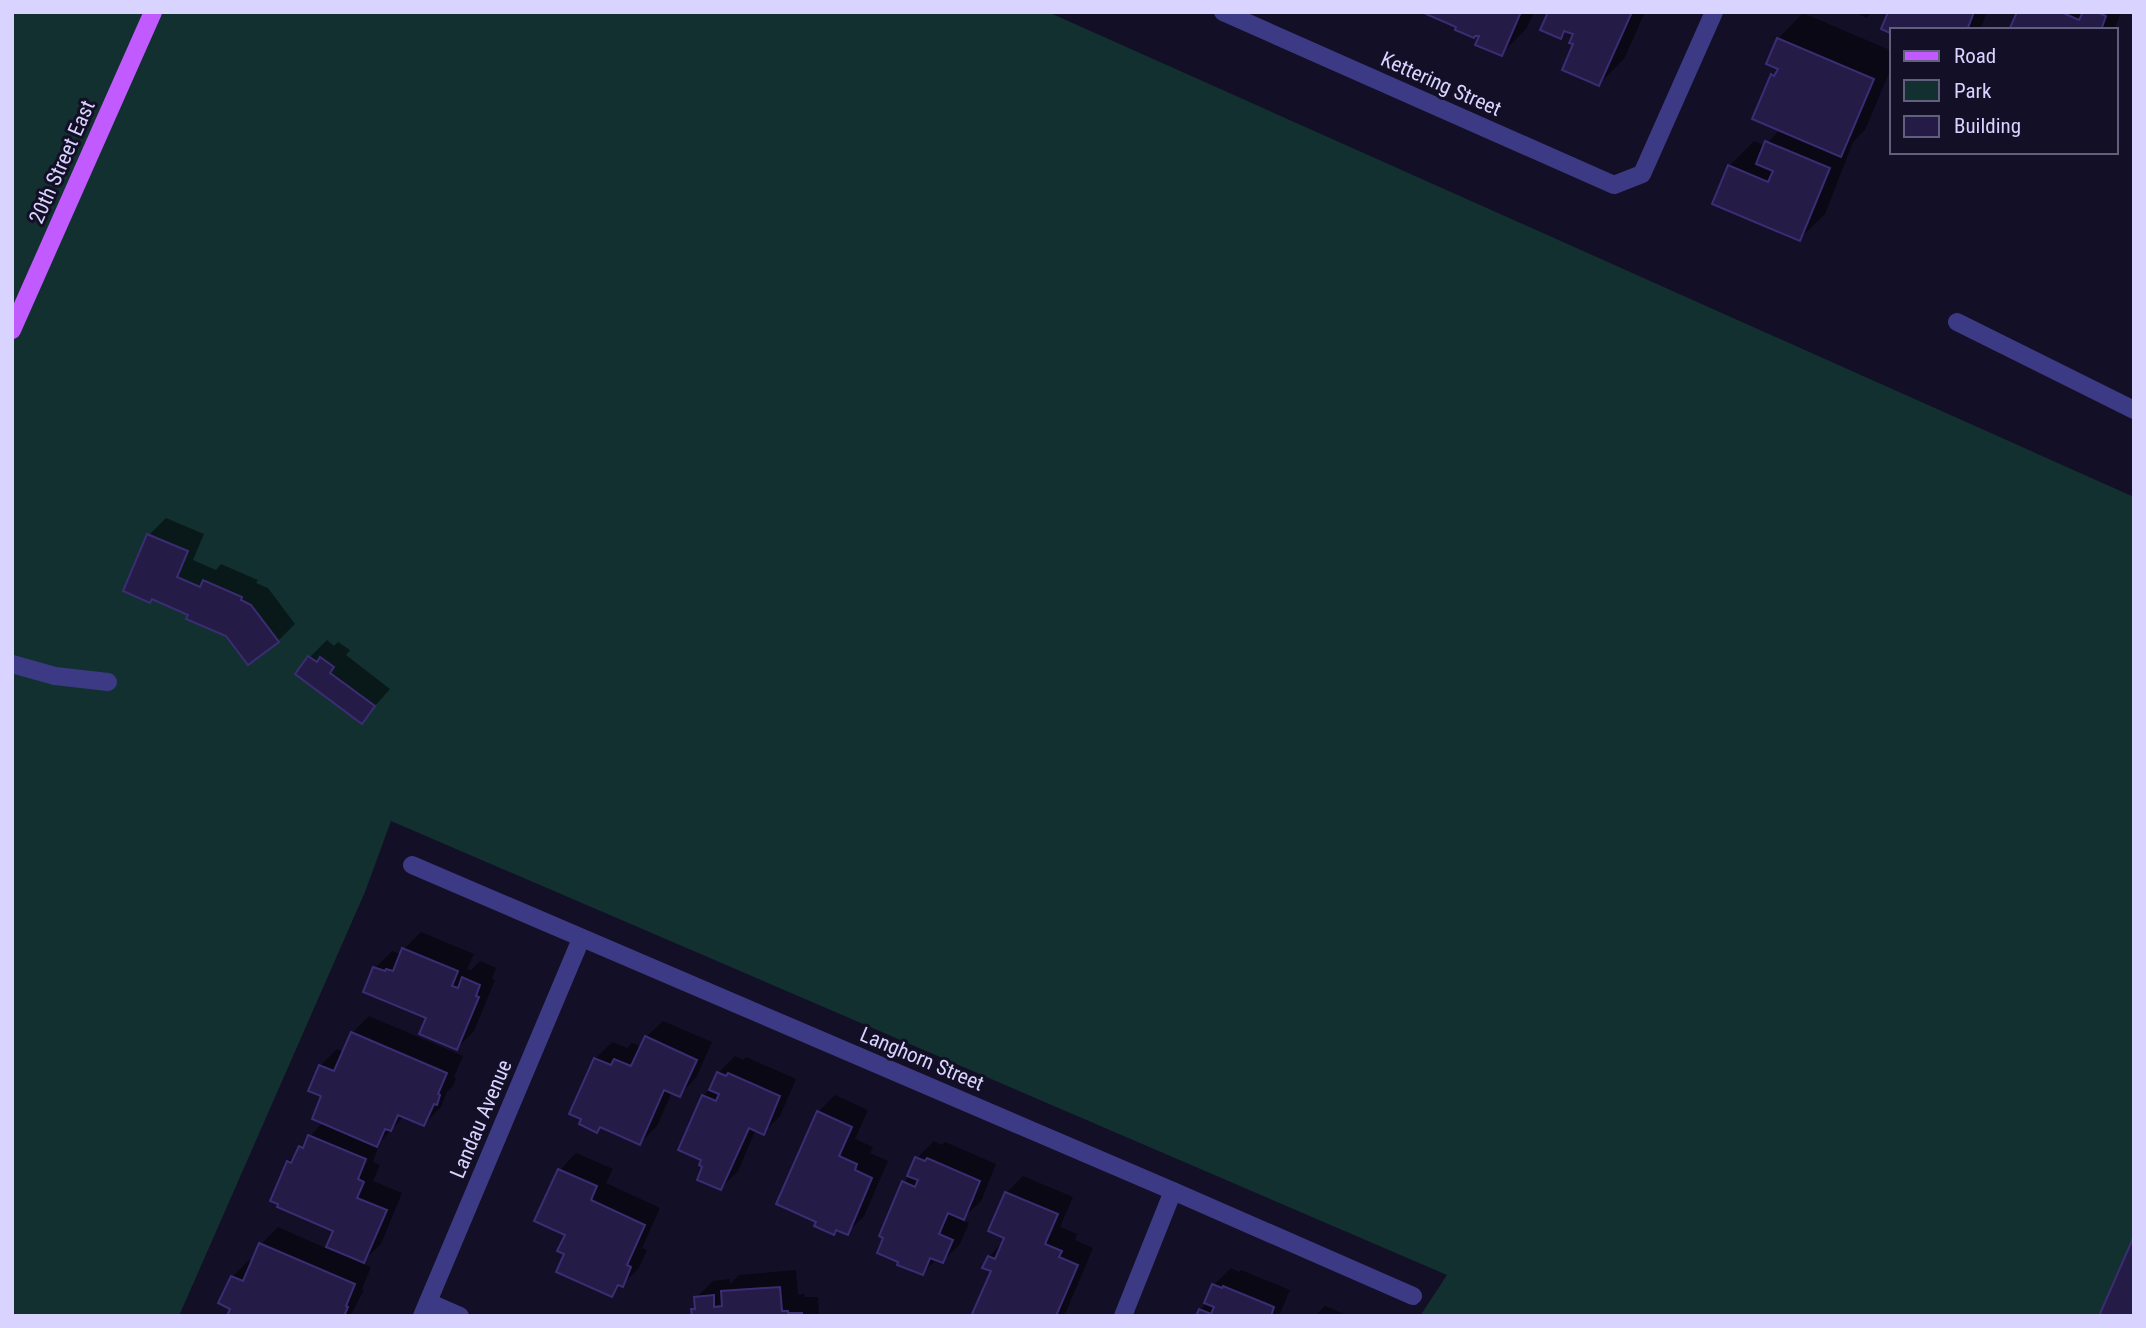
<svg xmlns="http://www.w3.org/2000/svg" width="2146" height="1328" viewBox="0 0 2146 1328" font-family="'Roboto Condensed',sans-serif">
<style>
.green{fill:#12302f}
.shadow{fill:#0007}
.building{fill:#241b47;stroke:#3b2d73;stroke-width:2}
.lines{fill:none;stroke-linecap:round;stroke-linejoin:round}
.lane{stroke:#3d3a85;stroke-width:18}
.street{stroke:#3d3a85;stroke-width:18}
.primary{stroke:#c25bff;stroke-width:18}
.labels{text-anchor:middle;stroke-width:6;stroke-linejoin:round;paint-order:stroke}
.street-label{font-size:21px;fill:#d9d4ff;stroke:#130f26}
</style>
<rect width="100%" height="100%" fill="#130f26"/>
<path class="green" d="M12,12h1036l1086,485v819h-714l27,-41 -1056,-454 -26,71 -186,424h-167z"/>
<g class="shadow">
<path d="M1428,12h106l-8,17 -25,25 -20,-19z"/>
<path d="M1550,12h95l-21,47 -25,25 -24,-40v-10l-8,-4 -7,7z"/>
<path d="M1853,12h19l-5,6z"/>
<path d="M1890,12h97l-7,18h-88v2l-9,-4z"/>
<path d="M2019,12h102l-7,18h-103z"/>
<path d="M1803,13l89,38v15l-27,64 -12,12 -28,72 -26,25 -70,-73 25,-25 11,5 15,-17 -8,-54 8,-7 -12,-5 10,-24z"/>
<path d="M166,518l38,16 -11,26 23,10 5,-6 37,16 -2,3 12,5 27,36 -17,17 -51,-6 -36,-21 -42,-79z"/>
<path d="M327,640l7,6 4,-4 12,8 -4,5 44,34 -28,32 -64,-48 12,-16z"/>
<path d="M421,932l53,22 -7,15 4,1 9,-9 16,7 -4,11 3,1 -21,51 -17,17 -29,-31 -53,-49 17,-17 10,4 2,-6z"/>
<path d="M369,1016l94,40 -9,21 2,1 -3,8 -6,6 -6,15 -17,17 -20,-8 -24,26 -7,20 7,3 -7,16 29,12 -21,51 -20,19 10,4 -9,22 2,1 -14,26h-121l3,-8v-31l17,-17 4,2 8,-18 17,-17 50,22 7,-19 -47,-68 35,-40 1,-27 -4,-29 17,-17 7,3 8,-19z"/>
<path d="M663,1021l49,21 -16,36 -17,17 -7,-3 -15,34 -17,17 -38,-17 -5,5 -2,-72 17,-17 15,6 5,-5 10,4 4,-10z"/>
<path d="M735,1056l8,4 3,-3 50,22 -16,37 -17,17 -7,-4 -18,42 -17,17 -16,-22 -2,-70 8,-8 7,-15z"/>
<path d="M835,1095l33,15 -13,29 18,8 -3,6 18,8 -24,55 -17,17 -10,-4 -3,4 -16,-121z"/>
<path d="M934,1141l8,4 3,-3 51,22 -15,37 -20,19 8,3 -9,21 -17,17 -6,-2 -15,14 -18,-91 7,-7 6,-17z"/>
<path d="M576,1153l37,16 -7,14 54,25 -18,40 5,2 -8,18 -27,27 -46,-42 1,-19 -7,-64z"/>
<path d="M1023,1176l50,21 -13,30 17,7 -2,6 18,8 -27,64 -4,4h-81l12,-46 -4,-13 18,-20 -17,-7 16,-37z"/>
<path d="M1231,1268l8,4 2,-2 49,20 -11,26h-81l2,-6 8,-8 6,-17z"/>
<path d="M796,1270l2,25 6,-1 1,3h13l1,19h-126v-6l3,-4v-8l17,-17 17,-2v5l9,-9z"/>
<path d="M1325,1306l24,10h-34z"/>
</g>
<g class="building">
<path d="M1427,12h94l-19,44 -27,-11 4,-9h-4l-1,2 -19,-8 1,-3 -30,-13z"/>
<path d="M1548,12h84l-33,74 -37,-16 11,-26 -4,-1 4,-9 -9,-3 -3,8 -21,-9z"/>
<path d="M1888,12h86l-7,18h-75v4l-11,-5z"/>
<path d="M2017,12h44l18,8 4,-8h14l9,4 -5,14h-92z"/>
<path d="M1777,38l97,41 -33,78 -89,-38 19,-45 3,2 4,-7 -12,-5z"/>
<path d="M1765,141l65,27 -30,73 -88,-37 16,-39 40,17 5,-11 -17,-7z"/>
<path d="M147,534l41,17 -11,26 23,10 3,-7 39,17 -1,3 10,5 28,37 -31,23 -22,-29 -40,-17 2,-4 -36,-16 -2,4 -27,-12z"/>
<path d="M308,656l9,6 3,-5 14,10 -4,6 45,33 -13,18 -67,-50z"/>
<path d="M402,948l56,23 -6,15 6,2 4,-11 18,8 -4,11 3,1 -22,53 -38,-16 7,-16 -63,-26 10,-25 12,4 1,-2 7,2z"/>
<path d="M351,1032l96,41 -9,21 2,1 -3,10 -3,-1 -10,22 -26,-11 -7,16 -6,-2 -8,18 -65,-28 9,-23 -13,-5 11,-26 15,6z"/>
<path d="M645,1036l52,24 -17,37 -16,-7 -24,55 -40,-18 -3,6 -18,-9 2,-5 -12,-5 25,-56 17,7 3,-6 17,7z"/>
<path d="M717,1072l9,4 2,-3 52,23 -16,39 -15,-7 -28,62 -24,-10 5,-13 -3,-2 2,-5 -23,-10 24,-55 14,6 3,-7 -10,-4z"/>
<path d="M817,1111l35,16 -13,29 18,8 -2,6 17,8 -24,57 -12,-5 -2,5 -20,-9 2,-4 -40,-18z"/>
<path d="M308,1135l58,24 -8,20 6,3 -7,16 30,12 -23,53 -38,-16 7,-16 -56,-24 1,-3 -8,-3 17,-40 4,2 8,-17 4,2z"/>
<path d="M915,1157l10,4 2,-3 53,23 -16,39 -16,-7 -9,21 14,6 -10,23 -13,-5 -7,17 -26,-10 1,-3 -21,-9 6,-15 -4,-2 23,-55 13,6 3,-7 -11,-4z"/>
<path d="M558,1169l39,17 -6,14 54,25 -18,40 4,2 -8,20 -5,-2 -6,12 -56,-25 8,-18 -7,-3 8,-16 -31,-14z"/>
<path d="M1005,1192l53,22 -13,30 17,7 -3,6 19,8 -22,51h-80l-4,-2 19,-43 -9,-3 6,-12 7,3 9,-21 -16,-7z"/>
<path d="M2134,1236v80h-35z"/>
<path d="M259,1243l96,41 -9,22 2,1 -4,9h-117l3,-7 -12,-6 13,-27 12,5z"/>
<path d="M1212,1284l10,4 1,-2 51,21 -3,9h-75l3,-7 12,5 3,-7 -10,-4z"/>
<path d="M780,1287l2,24h6v2h14v3h-110l-1,-7h4l-1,-12 20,-2v12l8,-1 -1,-15z"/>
</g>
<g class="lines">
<path class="lane" d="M12,664l43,12 53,6"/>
<g class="street">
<path d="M1223,12l391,173 28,-11 72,-162"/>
<path d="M1957,322l177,88"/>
<path d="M412,865l761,326 240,105"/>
<path d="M428,1302l32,14"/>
<path d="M422,1316l159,-377"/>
<path d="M1123,1316l50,-125"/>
</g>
<path class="primary" d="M12,330l141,-318"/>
</g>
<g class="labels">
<g class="street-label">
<text transform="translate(1441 84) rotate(24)" y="7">Kettering Street</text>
<text transform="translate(62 162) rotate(-66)" y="7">20th Street East</text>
<text transform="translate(922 1059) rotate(23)" y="7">Langhorn Street</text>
<text transform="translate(481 1119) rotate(-67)" y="7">Landau Avenue</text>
</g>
</g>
<rect width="2146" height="1328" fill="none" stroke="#d9d4ff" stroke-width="28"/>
<rect x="1890" y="28" width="228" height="126" fill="#130f26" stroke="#625e7d" stroke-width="2"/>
<rect x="1904" y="51" width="35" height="10" fill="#c25bff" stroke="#625e7d" stroke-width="2"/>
<text x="1954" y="63" font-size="21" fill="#d9d4ff">Road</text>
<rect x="1904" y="80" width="35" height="21" fill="#12302f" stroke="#625e7d" stroke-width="2"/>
<text x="1954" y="98" font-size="21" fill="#d9d4ff">Park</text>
<rect x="1904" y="116" width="35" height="21" fill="#241b47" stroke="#625e7d" stroke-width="2"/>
<text x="1954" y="133" font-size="21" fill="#d9d4ff">Building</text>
</svg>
